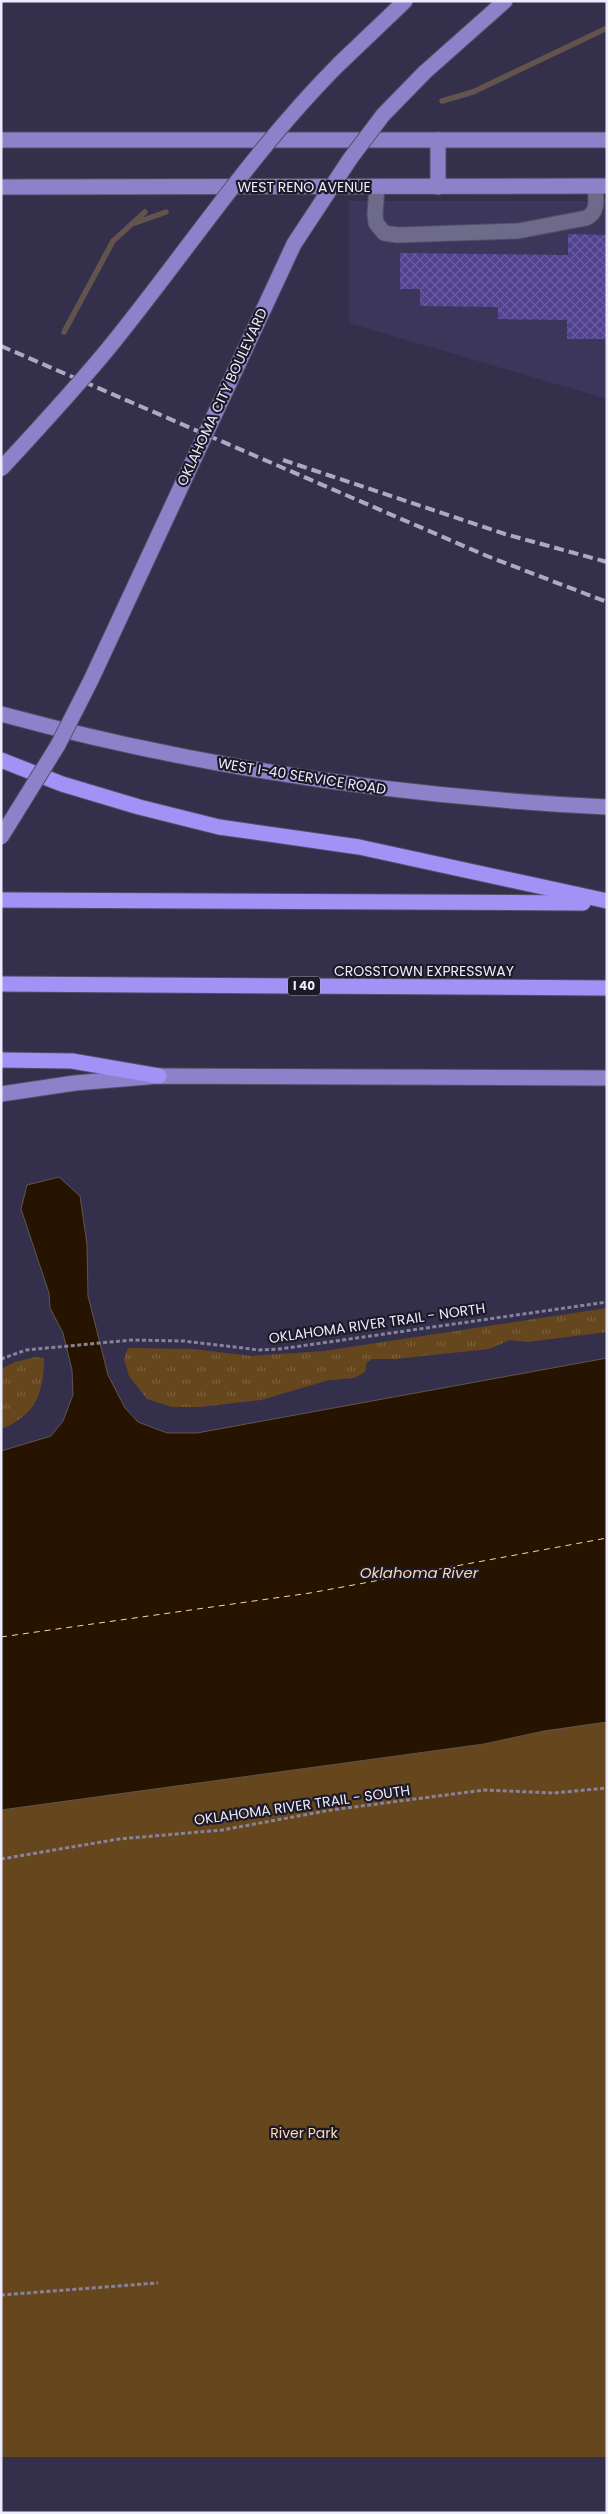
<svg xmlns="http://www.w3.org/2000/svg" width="608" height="2514" viewBox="0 0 608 2514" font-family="Poppins,sans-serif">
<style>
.built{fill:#3c375a}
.grass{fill:url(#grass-tufts)}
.green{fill:#66461d}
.water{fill:#271400;stroke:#62544c}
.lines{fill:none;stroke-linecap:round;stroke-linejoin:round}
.stream{stroke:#62544c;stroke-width:5.5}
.ferry{stroke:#f8d6b1;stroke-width:1;stroke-dasharray:6 5;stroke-linecap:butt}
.building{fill:url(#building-cross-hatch)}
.minor-casing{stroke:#524e66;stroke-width:17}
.major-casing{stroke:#524e66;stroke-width:17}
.highway-casing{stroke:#524e66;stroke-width:17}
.path{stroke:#86839b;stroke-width:3;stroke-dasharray:4 2.5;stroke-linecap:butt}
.minor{stroke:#6d6a8a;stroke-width:15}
.major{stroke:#8d82ca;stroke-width:15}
.highway{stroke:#a292f5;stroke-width:15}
.rail{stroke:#adaac0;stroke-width:4;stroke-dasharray:10 5;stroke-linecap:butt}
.major-bridge-casing{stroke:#524e66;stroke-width:17;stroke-linecap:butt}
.major-bridge{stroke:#8d82ca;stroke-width:15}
.labels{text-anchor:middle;stroke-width:4.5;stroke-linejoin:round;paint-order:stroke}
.shield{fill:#1c1a27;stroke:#aeacbe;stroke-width:1}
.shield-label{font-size:12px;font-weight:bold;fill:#edebfe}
.street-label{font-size:14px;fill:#edebfe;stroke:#1c1a27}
.park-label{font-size:14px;fill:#fad9b3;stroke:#1c1a27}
.water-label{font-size:15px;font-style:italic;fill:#f8d6b1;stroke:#1c1a27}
</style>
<defs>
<pattern id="grass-tufts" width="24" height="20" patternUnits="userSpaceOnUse" patternTransform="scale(1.25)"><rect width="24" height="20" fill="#66461d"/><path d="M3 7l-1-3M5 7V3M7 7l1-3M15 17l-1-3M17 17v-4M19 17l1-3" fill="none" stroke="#7c613f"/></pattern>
<pattern id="building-cross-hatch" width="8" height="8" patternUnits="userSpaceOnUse" patternTransform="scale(1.25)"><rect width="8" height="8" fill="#51418f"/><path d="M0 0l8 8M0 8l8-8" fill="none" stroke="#6a5da0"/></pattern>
</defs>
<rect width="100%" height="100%" fill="#34304c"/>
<path class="built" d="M349,201h258v198l-258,-76z"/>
<g class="grass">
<path d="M607,1308v24l-80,10 -17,-2 -21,9 -94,10h-22l-6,3 -2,10 -11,6 -25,2 -68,20 -61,7h-28l-25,-8 -18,-23 -5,-17 4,-11 65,1 59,7 72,-5z"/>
<path d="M35,1357l9,1c0,35 -9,58 -43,71v-60l14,-7z"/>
</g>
<path class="green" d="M607,1722v735h-606v-647l483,-66 60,-13z"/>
<path class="water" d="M59,1177l21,19 7,48 1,52 20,79 17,33 13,14 29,11h30l410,-75v364l-63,9 -60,13 -483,66v-359l50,-15 12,-15 10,-26 -1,-25 -9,-37 -13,-25 -1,-15 -28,-84 6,-24z"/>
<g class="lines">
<g class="stream">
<path d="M442,101l31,-9 134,-64"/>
<path d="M135,223l31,-11"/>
<path d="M64,332l49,-91 32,-29"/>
</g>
<path class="ferry" d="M1,1637l309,-44 297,-55"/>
</g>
<path class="building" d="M568,234l39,1v104h-40v-19l-69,-1v-12l-78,-1v-17h-20v-36l168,2z"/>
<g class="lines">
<defs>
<path id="minor" d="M377,187l-2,27 1,9 8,10 13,2 121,-4 68,-13c13,-6 10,-19 9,-31"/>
<g id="major">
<path d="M339,64l66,-63"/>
<path d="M425,72l80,-71"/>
<path d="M1,140h606"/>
<path d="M438,140v47"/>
<path d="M1,187l606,-1"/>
<path d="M1,714c198,54 401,83 606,93"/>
<path d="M1,1094l74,-11 84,-7 448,2"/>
</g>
<g id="highway">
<path d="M1,760l61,24 77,23 80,20 140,20 248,54"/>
<path d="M1,900l582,3"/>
<path d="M1,984l606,4"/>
<path d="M1,1060l71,1 87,15"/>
</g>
</defs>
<use href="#minor" class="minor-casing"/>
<use href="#major" class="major-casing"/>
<use href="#highway" class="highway-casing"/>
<g class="path">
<path d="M1,1359l25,-9 106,-10 52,1 75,9 21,-1 327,-47"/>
<path d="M1,1859l118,-20 103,-9 109,-20 153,-20 70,3 53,-5"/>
<path d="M1,2295l157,-12"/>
</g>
<use href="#minor" class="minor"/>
<use href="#major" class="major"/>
<use href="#highway" class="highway"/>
<g class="rail">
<path d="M1,346l486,210 120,46"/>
<path d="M283,460l222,74 102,28"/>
</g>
<defs>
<g id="major-bridge">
<path d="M1,469c38,-41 76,-82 111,-125 76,-94 142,-195 227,-280"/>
<path d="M1,837l57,-92 33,-65 203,-436 56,-85 33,-44 42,-43"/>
</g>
</defs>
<use href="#major-bridge" class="major-bridge-casing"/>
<use href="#major-bridge" class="major-bridge"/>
</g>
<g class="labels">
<rect class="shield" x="288" y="976.5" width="32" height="19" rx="4"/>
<g class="shield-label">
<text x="304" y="990">I 40</text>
</g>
<g class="street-label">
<text x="304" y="192">WEST RENO AVENUE</text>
<text transform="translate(222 397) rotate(-65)" y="5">OKLAHOMA CITY BOULEVARD</text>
<text transform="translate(302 776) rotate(9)" y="5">WEST I-40 SERVICE ROAD</text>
<text x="424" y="976">CROSSTOWN EXPRESSWAY</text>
<text transform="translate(377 1323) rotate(-8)" y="5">OKLAHOMA RIVER TRAIL - NORTH</text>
<text transform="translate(302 1805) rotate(-8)" y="5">OKLAHOMA RIVER TRAIL - SOUTH</text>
</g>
<g class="park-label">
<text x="304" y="2138">River Park</text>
</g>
<g class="water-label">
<text x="419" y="1578">Oklahoma River</text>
</g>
</g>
<rect width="608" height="2514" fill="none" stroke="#edebfe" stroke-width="5"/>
</svg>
